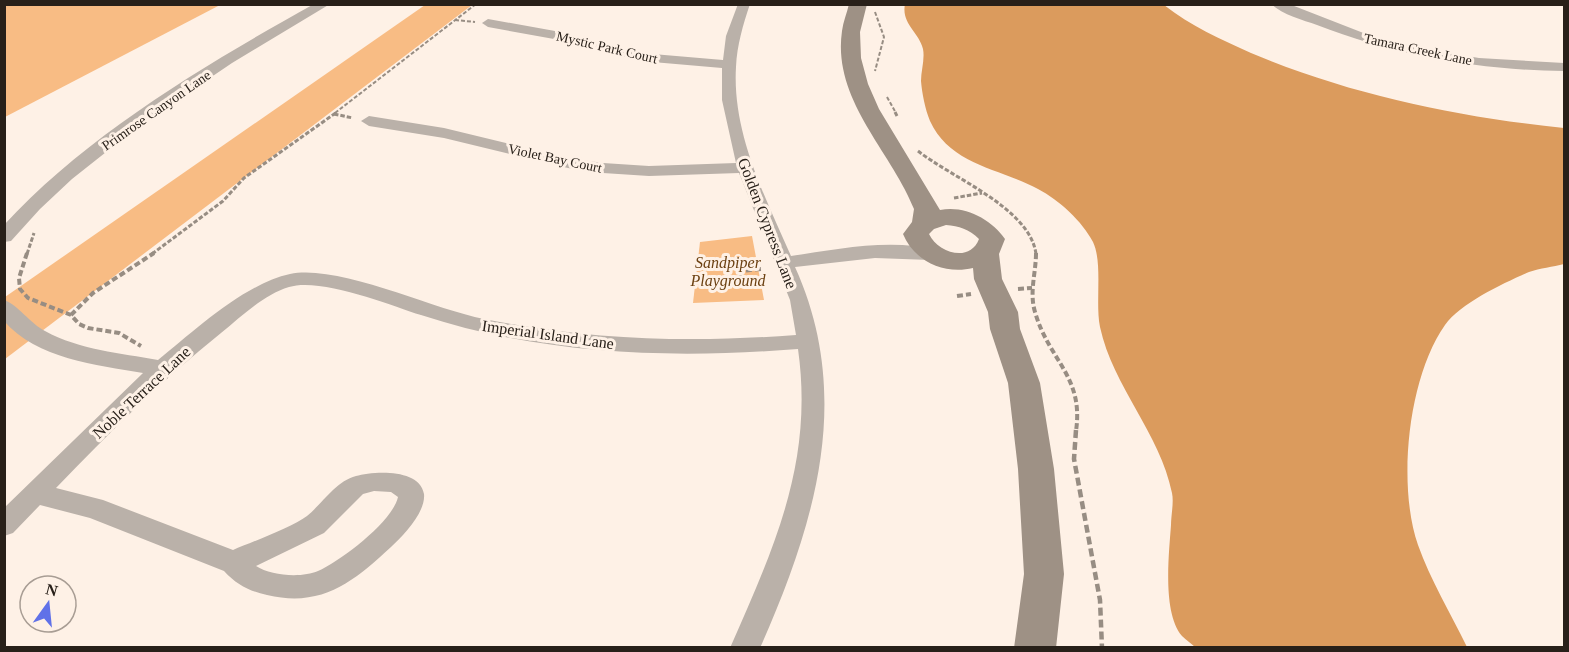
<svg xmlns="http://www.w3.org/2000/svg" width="1569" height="652" viewBox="0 0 1569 652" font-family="Georgia,serif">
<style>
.green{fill:#f8bc84}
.water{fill:#db9b5d}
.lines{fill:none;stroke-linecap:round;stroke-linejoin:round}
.path-far3{stroke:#978d83;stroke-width:2;stroke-dasharray:4 2;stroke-linecap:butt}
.path-far2{stroke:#978d83;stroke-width:3;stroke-dasharray:4.5 2;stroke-linecap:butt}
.path-far1{stroke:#978d83;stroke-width:4;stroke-dasharray:6 3;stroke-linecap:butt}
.path{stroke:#978d83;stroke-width:4.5;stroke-dasharray:8 4;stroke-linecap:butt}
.street{fill:#bab1a9;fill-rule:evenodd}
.secondary{fill:#9e9185;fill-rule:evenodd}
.labels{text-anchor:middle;stroke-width:6;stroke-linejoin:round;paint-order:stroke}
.far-street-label{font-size:14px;fill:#282019;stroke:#fef1e6}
.street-label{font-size:16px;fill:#282019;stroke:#fef1e6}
.park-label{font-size:16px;font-style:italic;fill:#6c4112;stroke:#fef1e6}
</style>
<rect width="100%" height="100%" fill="#fef1e6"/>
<g class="green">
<path d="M5,4h215v1l-215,112z"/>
<path d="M425,5h47l-467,354v-62z"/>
<path d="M752,236l12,64 -71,3 7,-61z"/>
</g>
<path class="water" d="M905,4l259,1c27,21 56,34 87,48 100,42 207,64 313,75v136c-11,3 -24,4 -35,8 -25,11 -68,31 -84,53 -37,52 -48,160 -27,220 12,34 33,69 49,102l-271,1c-4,-4 -10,-8 -14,-12 -20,-24 -13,-82 -11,-111 0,-10 3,-22 1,-32 -12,-60 -59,-106 -72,-166 -5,-25 3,-64 -7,-85 -11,-21 -34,-42 -55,-53 -39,-21 -88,-24 -108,-68 -5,-12 -8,-28 -9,-40 0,-10 4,-22 2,-32 -4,-17 -22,-25 -18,-45z"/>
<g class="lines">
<g class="path-far3">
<path d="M875,12l9,25 -9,34"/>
<path d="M455,20l20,2"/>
<path d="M887,97l9,16"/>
<path d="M335,113l141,-109"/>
</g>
<g class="path-far2">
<path d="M895,112l2,4"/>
<path d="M334,114l19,4"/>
<path d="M918,151c34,27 112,57 118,103"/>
<path d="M954,198l28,-5"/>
<path d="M27,254l7,-21"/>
<path d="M152,254l71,-53 21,-23 93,-66"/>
</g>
<g class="path-far1">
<path d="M27,253l-8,25 1,11 8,9 43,17 8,9 9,4 31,5 22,13"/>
<path d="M1036,253c0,20 -7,39 -1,59 14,49 49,64 41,119"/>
<path d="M739,260v11l23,-2"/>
<path d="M739,271l2,11"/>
<path d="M1018,289l14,-1"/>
<path d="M957,296l14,-2"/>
<path d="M71,315l22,-22 61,-40"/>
</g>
<path class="path" d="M1076,430l-2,29 26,141 2,48"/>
<g class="street">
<path d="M314,4h16l-98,59 -93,63 -67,53 -32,30 -29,32 -7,1v-17c82,-90 204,-162 310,-221z"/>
<path d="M738,4h12c-7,21 -13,41 -14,63 -4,66 29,130 55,189 46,-7 100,-18 146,-6l3,4 -3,4 -7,2 -55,-2 -80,9c59,130 20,257 -35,381h-30c44,-100 84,-186 68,-299 -127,10 -255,6 -377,-34 -31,-10 -101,-38 -132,-28 -26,8 -47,29 -68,46 -59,47 -112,100 -165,155l47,12 130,50c19,-8 59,-23 74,-34 16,-13 29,-35 49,-40 17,-5 64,-8 68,18 2,18 -21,42 -33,53 -38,35 -69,61 -124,48 -18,-4 -30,-10 -43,-24l-134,-53 -50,-13 -27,28 -9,3v-28l139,-135c-47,-8 -106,-14 -139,-52v-21c13,4 27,24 41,31 35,19 75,22 113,29 36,-29 86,-76 132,-86 49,-10 142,35 194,45 106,21 205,24 312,16l-6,-35 -51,-127 -90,3 -46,-3 -35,-5 -124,-30 -75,-12 -8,-5 8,-5 75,12 124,30 35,5 46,3 87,-3 -14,-63v-32l-81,-7 -87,-22 -66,-12 -6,-4 6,-4 67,12 86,22 82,7 3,-24zM374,491l17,1 7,5c-5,24 -57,64 -80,74 -16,7 -47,5 -62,-5l68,-33 39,-39z"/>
<path d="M1271,4h18l77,30 53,14 60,10 85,5v8c-85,-1 -167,-15 -247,-46 -14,-5 -34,-10 -46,-21z"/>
</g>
<path class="secondary" d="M849,4h18l-7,28 1,26 7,26 11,25 61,101c25,-5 51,9 65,29l-6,15 3,25 16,33 2,17 20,54 14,86 10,105 -8,74h-42l10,-74 -6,-105 -10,-86 -18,-54 -2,-17 -14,-33 -1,-11c-29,7 -59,-7 -70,-34l9,-12 2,-13c-23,-58 -82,-109 -72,-178 1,-9 5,-18 7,-27zM946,225c13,1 23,4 33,14 -9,24 -41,14 -50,-5l5,-5z"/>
</g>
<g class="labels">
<g class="far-street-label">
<text transform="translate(607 47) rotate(13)" y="5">Mystic Park Court</text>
<text transform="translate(1418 49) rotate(12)" y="5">Tamara Creek Lane</text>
<text transform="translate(156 110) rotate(-35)" y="5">Primrose Canyon Lane</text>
<text transform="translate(555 158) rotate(12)" y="5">Violet Bay Court</text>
</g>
<g class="street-label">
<text transform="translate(768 223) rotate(69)" y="6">Golden Cypress Lane</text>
<text transform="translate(548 334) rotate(8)" y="6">Imperial Island Lane</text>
<text transform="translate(141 392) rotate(-43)" y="6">Noble Terrace Lane</text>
</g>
<g class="park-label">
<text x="728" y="268">Sandpiper<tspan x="728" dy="18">Playground</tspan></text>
</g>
</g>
<rect width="1569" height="652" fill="none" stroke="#282019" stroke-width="12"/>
<g transform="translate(48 604) rotate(15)"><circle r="28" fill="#fef1e6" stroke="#a89d94" stroke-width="1.5"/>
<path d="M0-4.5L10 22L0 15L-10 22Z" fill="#6071e8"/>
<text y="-9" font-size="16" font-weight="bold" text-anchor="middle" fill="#282019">N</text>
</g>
</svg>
